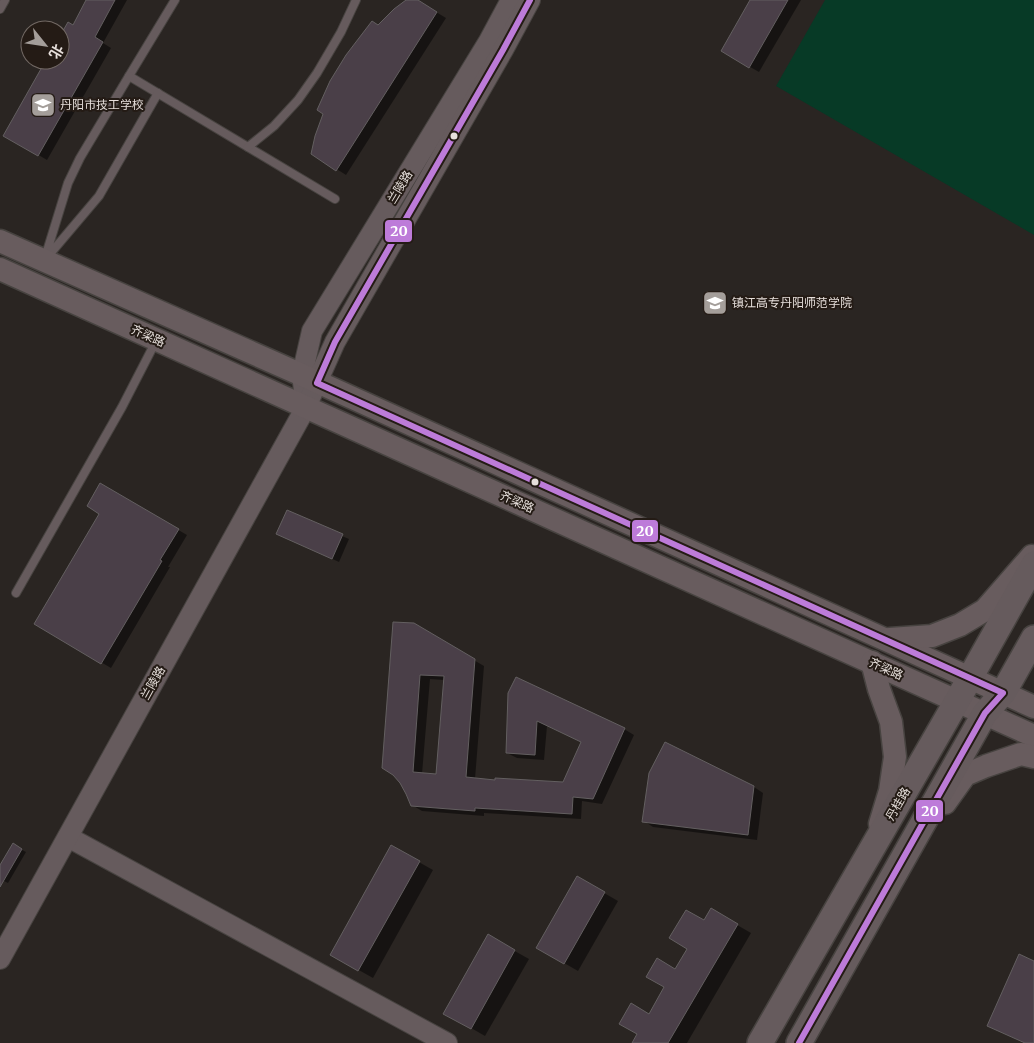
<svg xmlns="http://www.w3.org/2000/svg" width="1034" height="1043" viewBox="0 0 1034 1043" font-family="Merriweather,'Noto Sans SC',serif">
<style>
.green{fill:#073a26}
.shadow{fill:#0007;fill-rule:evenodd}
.building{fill:#4a3f48;stroke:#635f60;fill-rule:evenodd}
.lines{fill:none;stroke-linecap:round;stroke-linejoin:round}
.service-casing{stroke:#474340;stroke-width:10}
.tertiary-casing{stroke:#474340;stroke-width:22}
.secondary-casing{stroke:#474340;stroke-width:25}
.primary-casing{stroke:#474340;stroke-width:28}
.service{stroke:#665b5d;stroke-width:8}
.tertiary{stroke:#665b5d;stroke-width:20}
.secondary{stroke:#685c5e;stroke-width:22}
.primary{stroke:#665b5d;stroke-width:25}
.bus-1-casing{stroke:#241b15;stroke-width:10}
.bus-1{stroke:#bd7bd9;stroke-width:6}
.bus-dot{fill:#e6dfdb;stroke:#241b15;stroke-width:2}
.labels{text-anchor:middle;stroke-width:4;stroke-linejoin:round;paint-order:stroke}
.poi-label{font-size:12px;fill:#e6dfdb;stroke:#241b15;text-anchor:start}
.street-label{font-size:12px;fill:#e6dfdb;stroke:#241b15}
.line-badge{stroke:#241b15;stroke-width:2}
.badge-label{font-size:14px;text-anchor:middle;font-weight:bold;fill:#fff}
</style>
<rect width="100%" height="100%" fill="#2a2522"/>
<path class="green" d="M825,0h209v235l-258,-149z"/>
<g class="shadow">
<path d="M88,0h39l-24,43 8,5 -64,112 -42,-25 43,-75h12v-21l13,-13z"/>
<path d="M408,0h8l30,18 -100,157 -33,-21 66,-128z"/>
<path d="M752,0h49l-42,72 -37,-21z"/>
<path d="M101,485l86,50 -19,32h2l-59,101 -75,-44 65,-111z"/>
<path d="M342,536l7,3 -10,23 -54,-25z"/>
<path d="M413,625l71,41 -9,113 89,5 18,-42 -35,-16 -3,34 -27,-2 -10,-5 3,-59 114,35 10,6 -32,69 -20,-3 -1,18 -97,-6v3l-62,-5 -10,-6zM430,679l14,1 -7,95 -15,-1z"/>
<path d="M754,787l9,6 -6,47 -104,-13 -9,-6z"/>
<path d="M13,845l13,7 -18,31 -8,-4v-11z"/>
<path d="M392,847l41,23 -60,108 -41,-23z"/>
<path d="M578,878l40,23 -40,70 -40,-23z"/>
<path d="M711,910l40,23 -64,110h-54z"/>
<path d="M488,936l41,23 -44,77 -40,-23z"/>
</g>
<g class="building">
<path d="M86,0h29l-20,37 8,5 -65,114 -35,-20 43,-76h14v-24l8,-14 5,3z"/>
<path d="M406,0h12l19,12 -101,159 -25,-17 4,-18 8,-22 -6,-4 13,-29 16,-26 26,-34 6,4 16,-16z"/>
<path d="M750,0h38l-39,68 -28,-17z"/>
<path d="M100,483l79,46 -19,31 2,1 -61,103 -67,-40 65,-110 -12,-8z"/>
<path d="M287,510l56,24 -11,25 -56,-25z"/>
<path d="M393,622l21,1 61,36 -9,118 29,3v-2l68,4 18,-40 -44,-21 -2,34 -29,-2 2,-60 8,-16 109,51 -32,71 -20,-2 -1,17 -97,-6v3l-64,-5 -5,-12 -6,-11 -7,-8 -11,-7zM420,675l24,1 -8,98 -23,-2z"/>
<path d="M665,742l89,44 -6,49 -106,-13 7,-49z"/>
<path d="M13,843l9,6 -22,38v-22z"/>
<path d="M391,845l29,16 -62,110 -28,-16z"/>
<path d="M577,876l28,16 -41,72 -28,-16z"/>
<path d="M711,908l27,16 -70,119h-36l5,-9 -18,-10 12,-21 18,11 15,-27 -18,-10 11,-19 18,11 12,-20 -18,-11 17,-28 18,10z"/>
<path d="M488,934l27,16 -44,79 -28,-15z"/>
<path d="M1019,954l15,7v82h-9l-38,-17z"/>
</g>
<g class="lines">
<defs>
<g id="service">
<path d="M175,0l-46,76 206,123"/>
<path d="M0,9l5,-9"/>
<path d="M129,76l-49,82 -12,25 -24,78 55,-65 59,-103"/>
<path d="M248,147l26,-21 24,-26 19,-27 24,-41 15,-32"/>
<path d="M16,593l106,-186 34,-66"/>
</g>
<g id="tertiary">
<path d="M304,390l-2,-15 10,-44 177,-290 22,-41"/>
<path d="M68,837l379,206"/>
<path d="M0,959l306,-552 29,-65 168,-292 27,-50"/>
</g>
<g id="secondary">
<path d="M0,241l302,134 732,332"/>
<path d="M0,269l1034,467"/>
<path d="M890,639l42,-3 28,-11 25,-15 47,-54"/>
<path d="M872,662l7,27 12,33 4,35 -5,34 -10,33"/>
<path d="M945,803l20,-28 21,-9 35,-12 13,3"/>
</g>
<g id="primary">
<path d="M760,1043l197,-342 77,-137"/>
<path d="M799,1043l186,-330 18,-20 31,-55"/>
</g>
</defs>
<use href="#service" class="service-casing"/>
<use href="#tertiary" class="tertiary-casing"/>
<use href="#secondary" class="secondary-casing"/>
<use href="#primary" class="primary-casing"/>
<use href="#service" class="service"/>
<use href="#tertiary" class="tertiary"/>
<use href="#secondary" class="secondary"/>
<use href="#primary" class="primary"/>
<defs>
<path id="bus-1" d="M530,0l-27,50 -168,292 -18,41 686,310 -18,20 -186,330"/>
</defs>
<use href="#bus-1" class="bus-1-casing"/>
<use href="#bus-1" class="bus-1"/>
</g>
<defs>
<symbol id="school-square" viewBox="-11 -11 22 22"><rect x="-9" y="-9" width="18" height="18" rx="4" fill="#a49e9a" stroke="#241b15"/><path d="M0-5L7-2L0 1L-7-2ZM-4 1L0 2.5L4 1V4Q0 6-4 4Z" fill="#fff"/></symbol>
</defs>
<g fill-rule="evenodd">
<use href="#school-square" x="29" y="91" width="28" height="28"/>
<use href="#school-square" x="701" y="289" width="28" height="28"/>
</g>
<g class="bus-dot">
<circle cx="454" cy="136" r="4.5"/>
<circle cx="535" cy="482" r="4.5"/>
</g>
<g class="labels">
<g class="poi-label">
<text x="60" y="109">丹阳市技工学校</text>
<text x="732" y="307">镇江高专丹阳师范学院</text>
</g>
<g class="street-label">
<text transform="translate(400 187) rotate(-59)" y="4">兰陵路</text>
<text transform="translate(148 336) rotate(24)" y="4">齐梁路</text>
<text transform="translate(517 502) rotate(24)" y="4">齐梁路</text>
<text transform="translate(886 669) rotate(24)" y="4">齐梁路</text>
<text transform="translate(153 683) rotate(-61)" y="4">兰陵路</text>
<text transform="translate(898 804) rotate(-60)" y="4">丹桂路</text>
</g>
</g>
<g class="line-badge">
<rect x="384" y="219" width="29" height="24" rx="5" fill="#bd7bd9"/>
<rect x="631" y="519" width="28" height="24" rx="5" fill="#bd7bd9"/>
<rect x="915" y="799" width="29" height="24" rx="5" fill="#bd7bd9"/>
</g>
<g class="badge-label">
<text x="399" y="236">20</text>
<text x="645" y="536">20</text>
<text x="930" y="816">20</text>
</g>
<g transform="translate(45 45) rotate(120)"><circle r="24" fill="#241b15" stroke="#726964"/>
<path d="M0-4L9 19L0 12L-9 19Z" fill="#a49e9a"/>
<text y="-8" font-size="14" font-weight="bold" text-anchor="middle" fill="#e6dfdb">北</text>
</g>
</svg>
